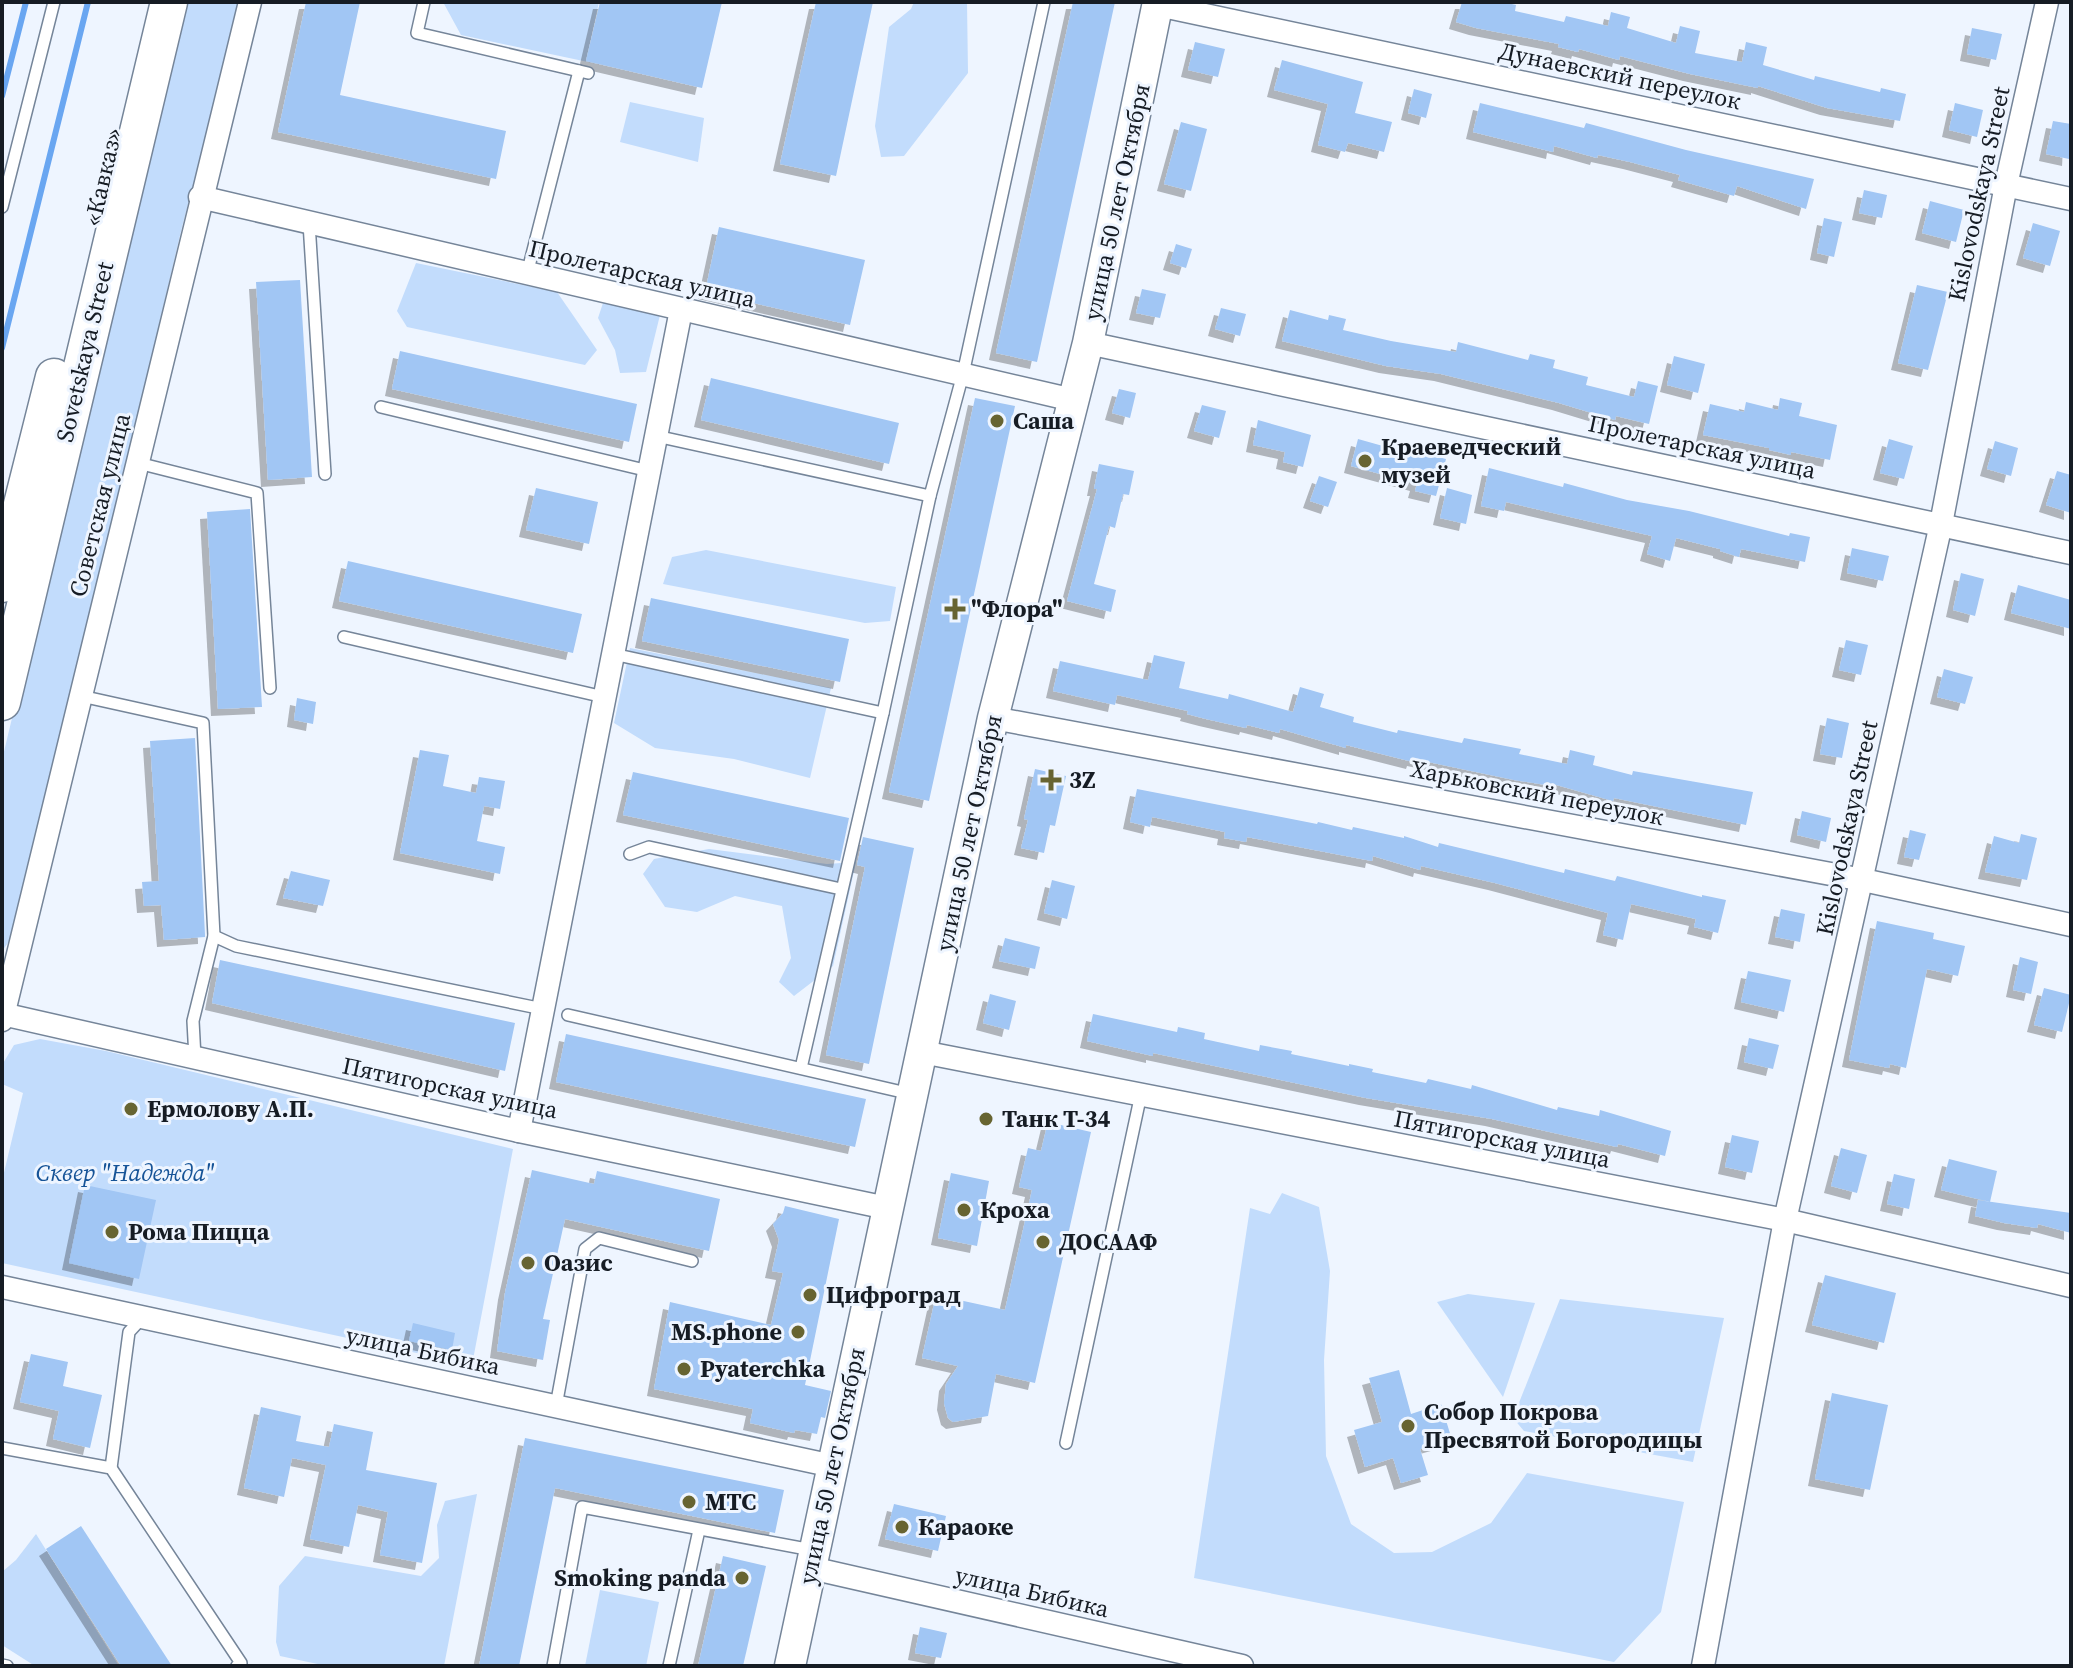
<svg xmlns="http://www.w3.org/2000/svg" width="2073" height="1668" viewBox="0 0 2073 1668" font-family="'Source Serif 4',serif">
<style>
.green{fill:#c2dcfc}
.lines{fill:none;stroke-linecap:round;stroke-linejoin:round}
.stream{stroke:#69a6f1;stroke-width:6}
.building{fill:#a1c6f4;filter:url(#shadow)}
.service-casing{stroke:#758599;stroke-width:14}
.minor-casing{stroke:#758599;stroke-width:25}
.secondary-casing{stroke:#758599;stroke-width:33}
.trunk-casing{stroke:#758599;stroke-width:39}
.service{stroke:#fff;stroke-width:11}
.minor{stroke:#fff;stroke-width:22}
.secondary{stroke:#fff;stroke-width:30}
.trunk{stroke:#fff;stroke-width:36}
.poi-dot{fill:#676431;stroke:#eef5ff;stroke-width:3}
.labels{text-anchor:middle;stroke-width:6;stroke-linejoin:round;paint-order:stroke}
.street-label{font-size:24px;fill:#161c24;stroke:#eef5ff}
.poi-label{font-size:24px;font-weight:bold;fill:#161c24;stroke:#eef5ff;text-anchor:start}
.park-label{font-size:24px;font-style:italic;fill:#155397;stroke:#eef5ff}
</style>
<defs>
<filter id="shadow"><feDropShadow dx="-7" dy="7" stdDeviation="0" flood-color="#0004"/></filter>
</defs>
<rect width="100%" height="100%" fill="#eef5ff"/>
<g class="green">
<path d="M183,2h58l-59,225 -166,705 -14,19v-191z"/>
<path d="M443,2h156l-13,59 16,4 -141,-30z"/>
<path d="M914,2h53l1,71 -64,83 -23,1 -6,-31 14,-99 22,-18z"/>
<path d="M630,102l74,16 -6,44 -78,-20z"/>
<path d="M416,263l141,29 40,58 -12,15 -178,-38 -10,-16z"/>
<path d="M603,303l57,12 -14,57 -26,1 -5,-23 -17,-32z"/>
<path d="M706,550l190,37 -6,34 -25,2 -202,-39 9,-27z"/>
<path d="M630,648l201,40 -21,90 -76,-19 -79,-11 -41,-25z"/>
<path d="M709,849l118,15 29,-2 -23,104 -39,30 -15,-14 12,-24 -9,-52 -47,-10 -38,16 -32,-5 -22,-33 11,-15z"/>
<path d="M40,1039l66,12 407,98 -41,216 -470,-102v-82l21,-88 -21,-9v-19l12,-20z"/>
<path d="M1282,1193l37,14 11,64 -6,89 2,96 25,68 43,29 38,-1 59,-29 36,-50 157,29 -23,110 -47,50 -420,-84 56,-370 20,6z"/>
<path d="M1468,1294l67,9 -32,94 -66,-95z"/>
<path d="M1560,1299l164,19 -31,144 -169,-31 -11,-13z"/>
<path d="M477,1494l-33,172h-117l-47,-10 -4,-14 3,-56 26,-30 116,20 18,-18 -2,-33 8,-24z"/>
<path d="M36,1534l83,132h-84l-33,-21v-73l14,-12z"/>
<path d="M600,1590l59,12 -13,64h-61z"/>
</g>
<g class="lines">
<g class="stream">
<path d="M2,96l24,-94"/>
<path d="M2,348l86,-346"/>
</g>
</g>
<g class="building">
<path d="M306,2h54l-20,93 166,36 -10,48 -218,-47z"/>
<path d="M600,2h122l-20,86 -116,-27z"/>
<path d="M816,2h57l-37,174 -56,-12z"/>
<path d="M1073,2h42l-78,360 -41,-9z"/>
<path d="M1462,2h41l13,3 -1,6 49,11 2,-6 42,10 3,-14 19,5 -3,11 49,15 4,-17 20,5 -5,22 47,9 4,-20 21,5 -4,18 51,15 1,-4 65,16 1,-4 25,6 -6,27 -73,-13 -69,-22v2l-68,-14 -70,-18 -1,4 -40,-11 -1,3 -20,-5 1,-3 -83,-16 -20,-6z"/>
<path d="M1972,28l30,6 -6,26 -29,-6z"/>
<path d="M1195,42l30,7 -7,28 -30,-7z"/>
<path d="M1282,60l81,22 -8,31 37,9 -8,30 -36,-9 -3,9 -27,-7 10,-41 -54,-14z"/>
<path d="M1414,89l18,5 -6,24 -18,-5z"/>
<path d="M1480,103l104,25 2,-5 100,27 128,29 -8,30 -69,-23 -3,10 -56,-16 2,-5 -50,-13 -32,-7 -1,3 -43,-12 -1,6 -80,-20z"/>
<path d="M1955,103l28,7 -6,27 -28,-7z"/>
<path d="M2053,121l18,3 -2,35 -23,-5z"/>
<path d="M1181,122l26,7 -16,62 -27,-7z"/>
<path d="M1864,190l23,5 -5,23 -23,-5z"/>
<path d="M1930,201l34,9 -8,32 -34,-9z"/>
<path d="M1824,218l18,4 -8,35 -17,-4z"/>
<path d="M2033,223l27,8 -10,35 -27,-8z"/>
<path d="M719,227l146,33 -15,65 -145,-33z"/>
<path d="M1176,244l16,5 -6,19 -16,-5z"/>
<path d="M300,280l12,197 -44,3 -12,-198z"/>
<path d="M1917,285l31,7 -20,78 -30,-7z"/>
<path d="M1142,289l24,5 -6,24 -24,-5z"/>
<path d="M1221,308l25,6 -6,22 -25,-7z"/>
<path d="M1290,310l38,10 1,-5 17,4 -3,11 48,11 65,11 2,-10 70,18 2,-6 25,6 -2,8 35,9 -2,8 48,12 4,-16 20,5 -9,38 -33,-8 -1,4 -56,-17 -118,-29 -55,-8 -104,-25z"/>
<path d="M400,351l237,53 -8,38 -237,-53z"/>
<path d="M1674,356l31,8 -7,29 -31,-8z"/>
<path d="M711,378l188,45 -10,41 -188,-44z"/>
<path d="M1119,389l17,4 -6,25 -18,-5z"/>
<path d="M975,398l40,8 -86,395 -40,-9z"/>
<path d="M1780,398l22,5 -3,13 38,9 -7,35 -39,-8v3l-22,-5v-2l-66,-13 7,-31 34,8 2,-10 32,8z"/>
<path d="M1202,405l24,6 -7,27 -25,-7z"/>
<path d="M1258,420l53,15 -8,32 -20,-5 2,-10 -32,-7z"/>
<path d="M1358,439l32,9 1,-4 55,15 -10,37 -21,-5 2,-7 -66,-18z"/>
<path d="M1889,439l24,7 -9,33 -24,-6z"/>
<path d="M1995,441l23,7 -7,28 -24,-7z"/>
<path d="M1099,464l35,7 -5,24 -6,-1 -8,34 -6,-2 -15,58 22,6 -5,22 -44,-11 30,-112h-3z"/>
<path d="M1489,468l74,19 1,-4 63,17 62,11 100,25 1,-3 20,4 -5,25 -64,-13 -2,8 -19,-6v-2l-44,-11 -6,23 -23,-7 5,-18 -146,-34 -2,9 -23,-5z"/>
<path d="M2057,471l14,4v38l-25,-8z"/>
<path d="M1319,476l18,6 -9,25 -18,-6z"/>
<path d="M536,488l62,14 -9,42 -63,-14z"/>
<path d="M1447,488l25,7 -6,29 -26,-6z"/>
<path d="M250,509l12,198 -44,2 -11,-197z"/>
<path d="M1852,548l37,8 -6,25 -36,-8z"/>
<path d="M348,561l234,53 -9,39 -234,-52z"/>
<path d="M1961,573l23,6 -9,37 -22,-6z"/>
<path d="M2018,585l53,15v29l-60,-16z"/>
<path d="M651,598l198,41 -9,43 -198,-41z"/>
<path d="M1846,640l22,5 -7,30 -22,-5z"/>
<path d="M1154,655l31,7 -6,26 49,11 1,-5 64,18 7,-25 24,7 -4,13 34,10 -1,5 44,11 1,-3 64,13 2,-5 57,11 -2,5 48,10 3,-14 25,6 -2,9 39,10 1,-4 120,21 -7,33 -132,-27 -1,3 -67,-19v3l-32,-5 -100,-21 -1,3 -67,-17v3l-66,-19 -1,4 -32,-8 -1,3 -40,-9 -19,-5 1,-3 -71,-16 -2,10 -62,-14 7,-30 88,19z"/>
<path d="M1944,669l29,8 -8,27 -28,-7z"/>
<path d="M297,698l19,4 -3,22 -19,-4z"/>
<path d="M1827,718l22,5 -7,35 -22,-4z"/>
<path d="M195,738l10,197v2l-41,3 -3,-35 -17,1 -2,-24 17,-1 -9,-140z"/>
<path d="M420,750l29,5 -6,31 33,7 3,-16 26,4 -5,28 -16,-3 -7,35 28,6 -5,27 -100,-21z"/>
<path d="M1035,769l31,7 -11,50 -5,-1 -6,28 -23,-5 7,-28 -4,-1z"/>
<path d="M633,772l216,46 -9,43 -217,-46z"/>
<path d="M1137,789l180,35 1,-2 34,8 1,-3 51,11v-2l34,11 1,-4 125,30 1,-4 50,12 2,-5 85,21v-2l24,5 -8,33 -24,-6 2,-8 -65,-15 -8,36 -20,-5 5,-22 -113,-30 -74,-17 -1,4 -47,-14 -1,5 -125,-24 -1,5 -22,-4 1,-6 -73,-15 -2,10 -20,-5z"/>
<path d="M1802,811l29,7 -5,24 -29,-7z"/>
<path d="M1910,830l16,4 -7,26 -15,-3z"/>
<path d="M2021,834l16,4 -10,42 -42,-8 9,-36 25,7z"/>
<path d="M863,837l51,11 -45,216 -43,-9 39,-188 -8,-2z"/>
<path d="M291,871l39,9 -7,26 -40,-8z"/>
<path d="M1052,880l23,6 -8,33 -23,-6z"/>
<path d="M1781,909l24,5 -5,28 -25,-5z"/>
<path d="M1877,921l57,12 -1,6 32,7 -7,30 -31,-7 -21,99 -16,-4 -1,4 -40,-8z"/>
<path d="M1005,938l35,9 -5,22 -36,-8z"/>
<path d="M2020,957l18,5 -7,32 -18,-4z"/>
<path d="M220,960l295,63 -10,48 -293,-68z"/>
<path d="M1748,971l43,9 -7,32 -43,-10z"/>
<path d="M2044,988l27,7 -9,37 -28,-7z"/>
<path d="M990,994l26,7 -7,29 -26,-7z"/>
<path d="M1093,1014l84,18 1,-5 27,6 -1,6 55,12 1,-6 32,6 -1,3 58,12v-2l24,5 -1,3 54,11 2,-4 43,10 1,-4 85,25 1,-3 41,9 1,-6 71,21 -6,25 -47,-12 -1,3 -125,-28 -126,-21 -213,-45v3l-66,-15z"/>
<path d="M566,1034l300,65 -11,48 -299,-65z"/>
<path d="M1749,1038l30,7 -6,24 -29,-7z"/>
<path d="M1048,1122l43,10 -56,251 -39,-9 -8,42 -35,6 -5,-4 -4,-15 2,-19 12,-18 -36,-8 14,-63 69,15 27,-120 -13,-3 9,-39 13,3z"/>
<path d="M1732,1135l27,6 -7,32 -27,-6z"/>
<path d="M1841,1148l26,7 -10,38 -26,-7z"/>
<path d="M1949,1159l48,12 -7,31 -49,-12z"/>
<path d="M532,1170l62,14 3,-13 123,28 -11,52 -144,-32 -22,100 7,1 -7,40 -46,-9 8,-58z"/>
<path d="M951,1173l38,8 -12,65 -39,-8z"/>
<path d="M1894,1174l21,5 -6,30 -22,-5z"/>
<path d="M85,1185l71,15 -17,79 -70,-16z"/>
<path d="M1978,1200l93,13v20l-33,-9 -1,4 -33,-5 -29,-7z"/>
<path d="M785,1206l54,13 -34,166 26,6 -6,27 -4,-1 -4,17 -22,-4 -1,3 -44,-10 3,-14 -99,-20 16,-87 101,23 12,-52 -11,-2 7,-31 -6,-16 10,-11z"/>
<path d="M1825,1275l71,18 -12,50 -72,-18z"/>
<path d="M413,1323l42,10 -3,17 -43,-9z"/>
<path d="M31,1354l37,8 -5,24 39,9 -12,53 -37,-9 6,-28 -39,-9z"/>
<path d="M1399,1370l12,44 30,-10 11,36 -32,9 8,26 -27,8 -8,-25 -28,9 -11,-37 28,-8 -13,-44z"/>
<path d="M1832,1393l56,12 -18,85 -55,-11z"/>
<path d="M261,1407l40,9 -5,25 33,6 5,-23 39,8 -7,38 71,13 -15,80 -42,-8 8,-43 -30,-7 -9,42 -39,-8 16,-74 -34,-7 -8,39 -40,-9z"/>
<path d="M525,1438l259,52 -9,43 -220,-45 -36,178h-40z"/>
<path d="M894,1504l52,12 -8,35 -53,-12z"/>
<path d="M81,1526l91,140h-51l-75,-117z"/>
<path d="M723,1556l43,10 -23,100h-45z"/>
<path d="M920,1627l27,6 -6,25 -26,-5z"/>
</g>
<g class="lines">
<defs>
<g id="service">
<path d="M424,2l-7,31 171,40"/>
<path d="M2,207l52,-205"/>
<path d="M309,223l16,251"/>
<path d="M527,274l52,-203"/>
<path d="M381,407l268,64"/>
<path d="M656,436l274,60"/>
<path d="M138,463l119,30 13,195"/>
<path d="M344,637l260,60"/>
<path d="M613,654l270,59"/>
<path d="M81,696l122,27 11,213 -21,85 2,37"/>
<path d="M630,854l19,-7 192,42"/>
<path d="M214,936l22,10 307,63"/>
<path d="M568,1015l343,79"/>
<path d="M801,1068l82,-355 47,-217 33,-122 81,-372"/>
<path d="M556,1406l29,-157 14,-11 93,23"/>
<path d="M1066,1443l75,-349"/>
<path d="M2,1448l109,20 130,195 -4,3"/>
<path d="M111,1468l18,-136 13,-14"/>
<path d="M2,1665l5,1"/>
<path d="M553,1666l29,-159 230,43"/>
<path d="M669,1666l30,-136"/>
</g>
<g id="minor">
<path d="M1158,5l913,194"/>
<path d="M200,197l873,203"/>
<path d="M1088,343l983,210"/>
<path d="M993,718l870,162 208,45"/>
<path d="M2,1014l517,117 368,77"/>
<path d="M2,1020l248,-1018"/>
<path d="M922,1052l863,168 286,66"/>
<path d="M519,1131l162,-821"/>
<path d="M2,1287l831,179"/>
<path d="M811,1568l431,98"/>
<path d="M1703,1666l82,-446 156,-696 65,-339 41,-183"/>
</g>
<path id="secondary" d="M790,1666l203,-948 95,-375 70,-341"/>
<g id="trunk">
<path d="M2,584l52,-207"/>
<path d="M2,702l167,-700"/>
</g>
</defs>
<use href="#service" class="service-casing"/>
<use href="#minor" class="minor-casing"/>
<use href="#secondary" class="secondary-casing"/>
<use href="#trunk" class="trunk-casing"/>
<use href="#service" class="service"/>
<use href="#minor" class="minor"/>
<use href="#secondary" class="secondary"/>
<use href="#trunk" class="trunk"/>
</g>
<g class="poi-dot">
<circle cx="997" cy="421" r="8"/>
<circle cx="1365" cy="461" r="8"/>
<path d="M951 597h8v8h8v8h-8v8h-8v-8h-8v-8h8z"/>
<path d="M1047 768h8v8h8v8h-8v8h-8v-8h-8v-8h8z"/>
<circle cx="131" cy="1109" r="8"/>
<circle cx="986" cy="1119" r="8"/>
<circle cx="964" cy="1210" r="8"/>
<circle cx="112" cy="1232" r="8"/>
<circle cx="1043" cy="1242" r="8"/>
<circle cx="528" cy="1263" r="8"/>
<circle cx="810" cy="1295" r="8"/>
<circle cx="798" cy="1332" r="8"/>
<circle cx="684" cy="1369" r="8"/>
<circle cx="1408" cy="1426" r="8"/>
<circle cx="689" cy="1502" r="8"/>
<circle cx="902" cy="1527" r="8"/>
<circle cx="742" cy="1578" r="8"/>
</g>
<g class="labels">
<g class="street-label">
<text transform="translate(1620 76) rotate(12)" y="8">Дунаевский переулок</text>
<text transform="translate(103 177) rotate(-77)" y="8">«Кавказ»</text>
<text transform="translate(1979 194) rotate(-78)" y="8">Kislovodskaya Street</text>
<text transform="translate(1117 202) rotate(-78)" y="8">улица 50 лет Октября</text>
<text transform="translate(642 274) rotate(13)" y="8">Пролетарская улица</text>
<text transform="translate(85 352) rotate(-77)" y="8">Sovetskaya Street</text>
<text transform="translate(1702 447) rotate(12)" y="8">Пролетарская улица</text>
<text transform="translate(100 505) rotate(-76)" y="8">Советская улица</text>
<text transform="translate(1537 793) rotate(11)" y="8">Харьковский переулок</text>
<text transform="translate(1847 828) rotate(-78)" y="8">Kislovodskaya Street</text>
<text transform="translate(969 833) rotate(-78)" y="8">улица 50 лет Октября</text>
<text transform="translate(450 1088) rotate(12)" y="8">Пятигорская улица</text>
<text transform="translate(1502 1139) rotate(11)" y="8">Пятигорская улица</text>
<text transform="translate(423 1351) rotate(12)" y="8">улица Бибика</text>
<text transform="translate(832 1466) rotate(-78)" y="8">улица 50 лет Октября</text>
<text transform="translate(1032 1592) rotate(13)" y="8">улица Бибика</text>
</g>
<g class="poi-label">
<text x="1013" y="429">Саша</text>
<text x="1381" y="455">Краеведческий<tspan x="1381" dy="28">музей</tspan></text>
<text x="971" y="617">"Флора"</text>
<text x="1069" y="788">3Z</text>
<text x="147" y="1117">Ермолову А.П.</text>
<text x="1002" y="1127">Танк Т-34</text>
<text x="980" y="1218">Кроха</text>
<text x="128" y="1240">Рома Пицца</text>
<text x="1059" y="1250">ДОСААФ</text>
<text x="544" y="1271">Оазис</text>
<text x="826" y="1303">Цифроград</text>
<text x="782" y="1340" text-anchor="end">MS.phone</text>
<text x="700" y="1377">Pyaterchka</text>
<text x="1424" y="1420">Собор Покрова<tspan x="1424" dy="28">Пресвятой Богородицы</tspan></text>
<text x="705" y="1510">МТС</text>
<text x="918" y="1535">Караоке</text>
<text x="726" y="1586" text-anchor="end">Smoking panda</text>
</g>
<g class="park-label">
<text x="125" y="1181">Сквер "Надежда"</text>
</g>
</g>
<rect width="2073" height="1668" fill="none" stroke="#161c24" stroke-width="8"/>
</svg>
